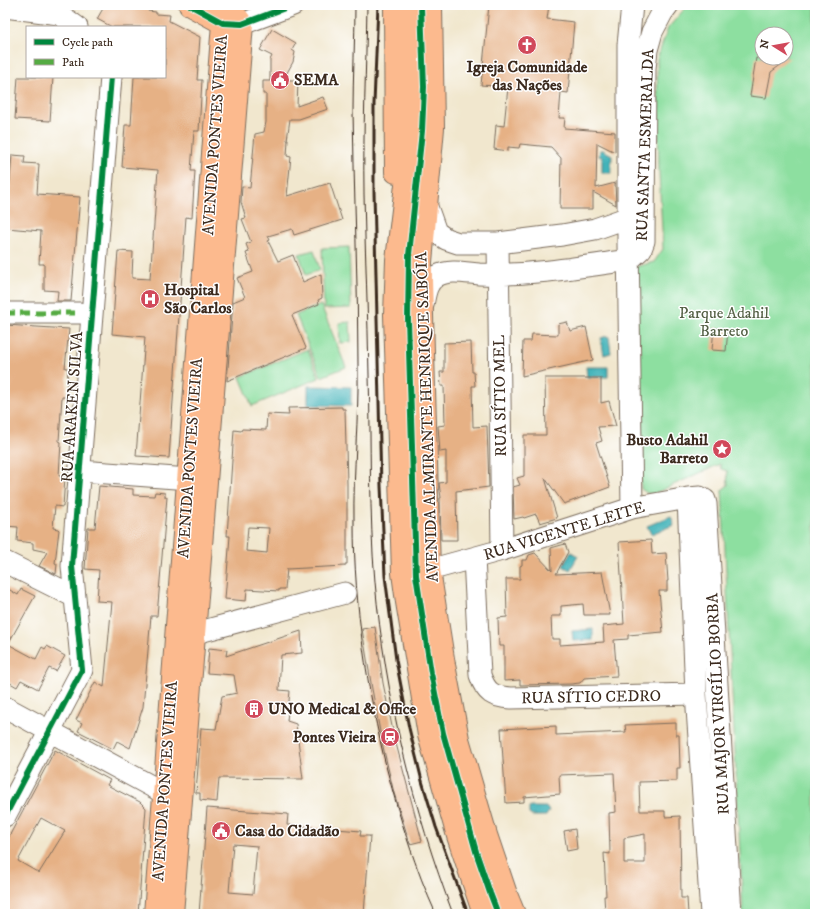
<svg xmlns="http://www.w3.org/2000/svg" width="820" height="919" viewBox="0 0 820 919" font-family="'IM FELL DW Pica',serif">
<rect width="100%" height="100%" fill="#fff"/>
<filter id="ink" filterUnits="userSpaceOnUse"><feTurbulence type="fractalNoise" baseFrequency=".025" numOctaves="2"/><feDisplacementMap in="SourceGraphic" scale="8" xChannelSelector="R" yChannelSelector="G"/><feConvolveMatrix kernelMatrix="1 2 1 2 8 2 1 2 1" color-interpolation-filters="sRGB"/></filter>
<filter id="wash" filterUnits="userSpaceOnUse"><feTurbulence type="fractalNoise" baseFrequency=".012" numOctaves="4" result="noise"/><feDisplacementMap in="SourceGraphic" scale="16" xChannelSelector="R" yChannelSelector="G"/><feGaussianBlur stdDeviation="0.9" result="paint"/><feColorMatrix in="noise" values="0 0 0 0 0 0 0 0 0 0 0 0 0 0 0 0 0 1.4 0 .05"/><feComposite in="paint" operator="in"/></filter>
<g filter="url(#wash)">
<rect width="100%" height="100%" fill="#f1e7ce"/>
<!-- green -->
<path fill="#8ddfa0" stroke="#64845f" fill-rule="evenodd" d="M690 5H815V914H743L722 490 728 485 727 471 721 469 720 464 653 494 647 493 641 489 635 267 654 262 663 249 659 173 657 59 668 28 687 6ZM762 34H786V58H762Z
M349 247 351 308 324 309 322 248Z
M314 250 320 270 306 275 299 254Z
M321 305 346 367 321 377 296 315Z
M350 322 351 342 340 343 339 323Z
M308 349 319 378 252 406 240 377Z"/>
<!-- water -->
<path fill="#43b3b9" stroke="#3f6e6c" d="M600 150H603L612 155 611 173H602V157L599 156Z
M607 336 609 337 611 353 604 355 601 340V338Z
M586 367H608V377H587Z
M308 386 351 387V406L308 405Z
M671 516 674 525 651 534 647 526Z
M571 552 578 556 570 570 563 566Z
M593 629V640L573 641 572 631Z
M531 807H546L549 811 546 816H532L529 814V808Z"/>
<g id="blocks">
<!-- building -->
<path fill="#e6b185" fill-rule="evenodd" d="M105 5H139V7L148 8V11L156 12V14L170 15 169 21 200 37 197 80H202L199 131H194L191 171H195L192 218 186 217 169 458 136 456 145 337 112 334 118 251 133 252 132 278 150 279 158 170 122 167 125 125H131L134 77H165V27H112L97 19Z
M489 5H549L547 19 574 22 568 93 561 92 559 118H565L564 128 615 132V152L597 143 596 188 615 183 616 205 593 192V209H560L561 158 551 147 520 144 519 148 508 147V151L494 149 496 125 504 126 508 87 481 85Z
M272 29 296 43 292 50 295 52 293 62 283 80H295V82H298L297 106 323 97 328 109 299 119H290L287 140H288L287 156 291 157 287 196 330 183 342 220 294 235 292 229 268 236 270 240 268 241 278 261 293 255 303 282 321 274 322 298 318 300 319 304 292 315 306 348 227 381 233 302 245 297 237 278 253 272 246 253 249 252 246 244 251 242 242 219 246 218 241 202 242 187 250 188 255 134 264 132 266 122V94H263V81H270V60L272 56 260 50Z
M756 58H790L771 72 766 98 750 96Z
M18 77H53L50 121 15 119Z
M12 155 25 156 24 163 39 164 37 194 80 197 71 301H57L58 291 44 290V264H39L41 231 6 228Z
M567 322 570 331 586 327 593 360 522 376 523 341H531L532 334 558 335V324Z
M5 325 69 329 65 368H68L66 397H62L59 441 61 442 59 476 65 477 63 507 55 506 53 528 58 529 59 530 55 563 57 564 56 574 39 566 47 552 33 549V543L17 541 18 527 5 526Z
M714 328 728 330 726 351 712 350Z
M471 342 472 372H474L475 386H472L473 427 487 426 489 487 456 491 457 540H441L440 498H441L439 483 446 482V451L440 452 438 426 445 425 444 386H441L440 372H444V343Z
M545 378H601V403L609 401 616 426 598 427 602 441 596 443 610 487 564 504 545 478 557 518 540 523 536 514 524 518 523 517 514 519 513 487 520 485 517 478 524 476V435H546Z
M342 407V409H345L347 484V564H345V566L287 569 285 589H279V591L247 589 246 601 225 599 230 536H227L234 430 241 431 242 429 266 430 267 414 289 415 288 408ZM248 527 269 528 267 553 246 551Z
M99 486 133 489V495L154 496 155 492 165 493V497H167L157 616H151L143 707 130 748 117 741 113 749 78 731 82 723 76 720 95 682 104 687 112 602 97 601 99 570 85 569 88 528H95Z
M651 540 652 554 666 553 668 581H667V591H659L663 632 628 635V639L614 640 617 676 584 678 580 683 571 684 520 685V680L504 681V646H499L498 618 507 617 506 579H520V566L522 565V560H527L529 555 535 553 552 571 551 548 565 544 568 552 556 574 602 572 610 615H584L583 604 561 606V616H551L552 639H560V645L604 642 603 626 624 624 619 542Z
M5 587 18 595 21 589 35 596 8 644 36 659 42 647 45 649 47 646 65 656 56 671 49 668 38 689 21 680 17 687 5 680Z
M375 627 383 683 394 736 422 841 410 844 394 793 382 742 372 689 362 629Z
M301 631 302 653 281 655 279 690 290 691 287 721 296 724 303 779 219 778 217 802 200 800V793H196L201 728 216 729 222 696 237 693 234 675 207 673 209 648 227 650 226 656Z
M676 723V735H679L680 768H677V781L639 782 640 811H665V817L680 816 681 898H687L688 914H605L604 896H606L604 853 610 854 609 813 616 812 614 773 559 775 560 794 524 797V802L506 803 501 729 556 726V735L626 732 625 725ZM645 834V863H624V838Z
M55 750 110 780 107 785 140 802 146 808 138 914H5V844ZM41 818 65 831 39 873 18 861Z
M207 808 288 814 287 825 361 831 360 836H370L364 914H199ZM233 844 257 846 253 894 229 892Z
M575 829 577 849 567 851 564 831Z"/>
</g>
</g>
<g filter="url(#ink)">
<use href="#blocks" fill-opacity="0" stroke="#7b6c5c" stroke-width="1"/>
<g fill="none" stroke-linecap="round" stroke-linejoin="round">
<!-- minor casing -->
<g stroke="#7b6c5c" stroke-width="23">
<path id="minor" d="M632 5 628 45V244L632 508
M5 7 59 14 77 27
M225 23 242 24 293 5
M426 204 436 232 446 239 458 243H498L562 235 595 229 629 217
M498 243 502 550
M629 260 641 249 644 241 645 68 647 50 652 32 662 13 668 5
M423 305C425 295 426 282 437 276 449 269 466 273 479 274 529 276 579 267 629 260
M5 313H80
M80 471 189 479
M688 498 696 694 711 914
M474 558 480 675C486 693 493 697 511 698L696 694
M5 562 75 597
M429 570 502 550 632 508 688 498 700 497 705 500 706 504 731 914
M177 638 345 593
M5 707 164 793
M5 816 82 670 72 566 111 77"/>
</g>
<!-- major casing -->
<g stroke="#7b6c5c" stroke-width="24">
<path id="major" d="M190 5 223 23
M155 914 223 23 230 6
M172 914 242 24 228 5"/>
</g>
<!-- highway casing -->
<g stroke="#7b6c5c" stroke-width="24">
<path id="highway" d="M395 5 396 172
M411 5 414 83 412 135 397 260 395 315 403 573 407 602 429 735 458 836 484 914
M431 5 433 128 421 262V279L429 570 444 665 458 739 486 835 507 897 514 914"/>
</g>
<!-- minor -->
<use href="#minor" stroke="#fff" stroke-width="21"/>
<!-- major -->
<use href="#major" stroke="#fcba8e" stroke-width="22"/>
<!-- highway -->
<use href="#highway" stroke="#fcba8e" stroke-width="22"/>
<!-- tram -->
<path stroke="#3b2a1e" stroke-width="1" d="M355 5C355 40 353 76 353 111 354 196 358 281 358 366 359 418 353 470 354 523 354 606 367 689 387 770 400 819 415 868 436 914
M367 5C366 68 363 131 364 194 365 254 368 314 369 375 371 444 369 513 375 582 385 696 413 808 453 914"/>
<!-- rail -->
<path stroke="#3b2a1e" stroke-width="3" d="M378 5 374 104V192L381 486 385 576 396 660 409 728 422 781 436 827 468 914"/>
<!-- quiet -->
<path stroke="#55ab43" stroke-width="5" stroke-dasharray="10 5" stroke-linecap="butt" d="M5 313H80"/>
<!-- cycleway casing -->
<g stroke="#fff" stroke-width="8">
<path id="cycleway" d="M190 5 223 23 242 24 293 5
M421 5 424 87 422 131 409 255 408 319 416 575 431 673 443 733 477 855 490 893 498 914
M5 816 82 670 72 566 111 77"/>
</g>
<!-- cycleway -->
<use href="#cycleway" stroke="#00873e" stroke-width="6"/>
</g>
</g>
<!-- icons -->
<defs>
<g id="church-disc" transform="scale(1)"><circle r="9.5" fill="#d1495b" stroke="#fff"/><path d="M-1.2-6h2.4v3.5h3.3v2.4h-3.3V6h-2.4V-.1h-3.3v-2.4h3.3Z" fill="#fff"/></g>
<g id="civic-disc" transform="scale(1)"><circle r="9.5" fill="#d1495b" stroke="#fff"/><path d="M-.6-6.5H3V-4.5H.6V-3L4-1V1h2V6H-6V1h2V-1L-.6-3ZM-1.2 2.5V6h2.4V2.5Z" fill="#fff"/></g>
<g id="hospital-disc" transform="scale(1)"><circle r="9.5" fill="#d1495b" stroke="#fff"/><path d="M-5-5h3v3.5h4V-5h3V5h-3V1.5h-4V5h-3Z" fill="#fff"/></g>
<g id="sight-disc" transform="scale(1)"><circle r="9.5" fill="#d1495b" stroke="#fff"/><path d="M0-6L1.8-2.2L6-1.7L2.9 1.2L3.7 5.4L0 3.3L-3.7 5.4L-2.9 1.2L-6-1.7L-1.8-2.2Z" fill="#fff"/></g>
<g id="building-disc" transform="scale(1)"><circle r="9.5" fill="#d1495b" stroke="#fff"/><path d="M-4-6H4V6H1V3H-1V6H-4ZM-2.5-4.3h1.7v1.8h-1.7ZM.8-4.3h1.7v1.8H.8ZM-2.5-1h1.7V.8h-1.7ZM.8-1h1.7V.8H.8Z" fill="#fff"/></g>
<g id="station-disc" transform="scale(1)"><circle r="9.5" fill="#d1495b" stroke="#fff"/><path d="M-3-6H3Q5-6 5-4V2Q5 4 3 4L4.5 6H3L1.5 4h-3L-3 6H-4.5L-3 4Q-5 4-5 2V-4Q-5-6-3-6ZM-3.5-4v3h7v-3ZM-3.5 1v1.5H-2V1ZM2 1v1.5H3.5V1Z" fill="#fff"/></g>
</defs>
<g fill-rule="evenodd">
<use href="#church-disc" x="527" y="45"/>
<use href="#civic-disc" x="280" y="80"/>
<use href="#hospital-disc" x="150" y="299"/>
<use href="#sight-disc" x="722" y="449"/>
<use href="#building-disc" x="254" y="709"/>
<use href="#station-disc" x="390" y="737"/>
<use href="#civic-disc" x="221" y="831"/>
</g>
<g text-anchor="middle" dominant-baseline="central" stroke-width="3" stroke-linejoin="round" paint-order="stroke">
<!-- poi labels -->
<g font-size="16" font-weight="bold" fill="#3b2a1e" stroke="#fff" text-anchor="start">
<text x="527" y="67" text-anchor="middle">Igreja Comunidade<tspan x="527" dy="18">das Nações</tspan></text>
<text x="294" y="80">SEMA</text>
<text x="164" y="290">Hospital<tspan x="164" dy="18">São Carlos</tspan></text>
<text x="708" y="440" text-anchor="end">Busto Adahil<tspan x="708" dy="18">Barreto</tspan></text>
<text x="268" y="709">UNO Medical &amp; Office</text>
<text x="376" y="737" text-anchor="end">Pontes Vieira</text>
<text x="235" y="831">Casa do Cidadão</text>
</g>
<!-- street labels -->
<g font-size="16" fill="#3b2a1e" stroke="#fff">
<text transform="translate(215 135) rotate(-86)">AVENIDA PONTES VIEIRA</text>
<text transform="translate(645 145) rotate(-88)">RUA SANTA ESMERALDA</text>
<text transform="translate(500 396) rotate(-91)">RUA SÍTIO MEL</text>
<text transform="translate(72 407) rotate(-86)">RUA ARAKEN SILVA</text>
<text transform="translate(427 417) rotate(-92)">AVENIDA ALMIRANTE HENRIQUE SABÓIA</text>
<text transform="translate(190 458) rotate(-86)">AVENIDA PONTES VIEIRA</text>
<text transform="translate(564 531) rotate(-17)">RUA VICENTE LEITE</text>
<text transform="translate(591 697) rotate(-1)">RUA SÍTIO CEDRO</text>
<text transform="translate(718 704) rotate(-93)">RUA MAJOR VIRGÍLIO BORBA</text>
<text transform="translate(165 781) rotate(-86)">AVENIDA PONTES VIEIRA</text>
</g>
<!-- park labels -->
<g font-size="16" fill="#546045" stroke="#fff">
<text x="724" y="313">Parque Adahil<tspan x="724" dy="18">Barreto</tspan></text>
</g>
</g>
<!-- margin -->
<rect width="820" height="919" fill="none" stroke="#fff" stroke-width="20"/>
<!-- legend -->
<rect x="26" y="26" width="140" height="52" fill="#ffffff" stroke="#b1aaa5"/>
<rect x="34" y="39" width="20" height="6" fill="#00873e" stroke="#b1aaa5"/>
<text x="62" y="46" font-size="12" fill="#3b2a1e">Cycle path</text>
<rect x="34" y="59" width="20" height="6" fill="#55ab43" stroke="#b1aaa5"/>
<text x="62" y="66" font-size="12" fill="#3b2a1e">Path</text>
<!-- north arrow -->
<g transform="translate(774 46) rotate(281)"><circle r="19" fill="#ffffff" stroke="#b1aaa5"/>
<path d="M0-3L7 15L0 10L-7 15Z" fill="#d1495b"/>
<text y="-6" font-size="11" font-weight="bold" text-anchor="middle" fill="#3b2a1e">N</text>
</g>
</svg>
